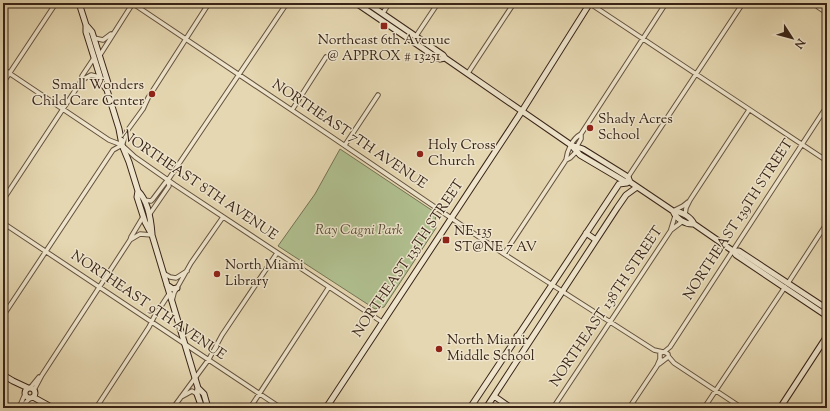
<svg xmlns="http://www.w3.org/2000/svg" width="830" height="411" viewBox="0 0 830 411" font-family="'Sorts Mill Goudy',serif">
<rect width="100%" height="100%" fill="#e5d7b1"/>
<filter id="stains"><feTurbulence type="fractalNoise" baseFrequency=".005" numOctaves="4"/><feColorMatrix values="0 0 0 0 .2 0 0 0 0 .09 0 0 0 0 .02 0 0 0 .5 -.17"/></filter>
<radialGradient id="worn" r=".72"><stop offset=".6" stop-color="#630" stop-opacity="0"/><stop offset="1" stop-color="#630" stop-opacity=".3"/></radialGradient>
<!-- green -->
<path fill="#b0bf8f" stroke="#747254" d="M340 149 436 213 435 222 436 228 384 307 375 309 278 246 315 194Z"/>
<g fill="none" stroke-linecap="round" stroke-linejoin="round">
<!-- street casing -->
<g stroke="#64513e" stroke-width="5.5">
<path id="street" d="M132 3 329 135 504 254 654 350 663 352
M589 3 827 161
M818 7 827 13
M383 13 389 3
M416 36 438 3
M94 38 103 40 111 34
M100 55 133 3
M3 69 109 140 122 145 135 157 175 185 382 322
M468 73 514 3
M82 80 91 75 100 77
M3 83 56 3
M292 110 326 57
M123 143 127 131 143 109 148 98 209 3
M345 145 378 95
M577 146 581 139V134
M566 160C567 151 572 139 581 134L666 3
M628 177 743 3
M3 200 82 80V76L94 58
M144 200 151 201 153 199 165 183 168 180 287 3
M675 210 683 206 688 202
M149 215 169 186 168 180
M685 215 686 208 690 200 749 110
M3 223 281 408
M671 229 675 216
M130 240 140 234 152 235
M504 254 566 160 570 158 576 152
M163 273 170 277 176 278 187 271
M788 283 827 223
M172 301 174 293 191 263 223 217
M3 316 113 150 122 145
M664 352 670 347 827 106
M668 356 674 363 742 408
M659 364 668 357V354L664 352 660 353V359L663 361
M30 388 39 377
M34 390 42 375 130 240 131 237 143 217
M181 397 192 391 197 394
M19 408 25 394
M21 408 30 398
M96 408 149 327 154 317 169 294
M173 408 209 359 222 335 277 253
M250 408 329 287
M553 408 671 230 683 221
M629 408 657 366 660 359
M704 408 785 287"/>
</g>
<!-- secondary casing -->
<g stroke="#392418" stroke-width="7">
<path id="secondary" d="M79 3 86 25V32L102 83 107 90
M356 3 437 58 440 59 445 58
M367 3 443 55 445 58 571 145 580 155 624 181 630 182 673 211C681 211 691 217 694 224L733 251 736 255 827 316
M86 25 92 32 108 83 107 90 119 129 122 145 129 162 138 191 137 197 145 222 152 235 198 388 197 394 202 408
M571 145 583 149 620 172 628 177 630 182
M138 191C148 201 151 220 152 234
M673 211C676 219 686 225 694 224
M586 233 596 240
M733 251H739L827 309
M167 285 173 289 177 288
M517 336 528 343
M3 375 13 381 28 388
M198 388 204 394 208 408
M25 393a5 5 0 1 1 10 0a5 5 0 1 1-10 0Z
M494 396 511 408
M33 397 53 408
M326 408 522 111 590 3
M470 408 619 184 627 183
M486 408 617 208 626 195 637 187
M780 408 827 336"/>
</g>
<!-- street -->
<use href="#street" stroke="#eee5cc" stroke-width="3.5"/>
<!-- secondary -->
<use href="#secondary" stroke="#eee5cc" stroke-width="5"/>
</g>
<!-- markers -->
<g fill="#8f2418" stroke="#eee5cc" stroke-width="1.5">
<rect x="380" y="22" width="8" height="8" rx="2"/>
<circle cx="152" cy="94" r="4"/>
<circle cx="590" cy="128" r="4"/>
<circle cx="420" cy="154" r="4"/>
<rect x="442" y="236" width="8" height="8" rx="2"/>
<circle cx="217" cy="274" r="4"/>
<circle cx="439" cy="349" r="4"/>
</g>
<g text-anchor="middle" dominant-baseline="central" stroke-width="3" stroke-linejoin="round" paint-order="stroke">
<!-- poi labels -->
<g font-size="14" fill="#392418" stroke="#eee5cc" text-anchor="start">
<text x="384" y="41" text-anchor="middle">Northeast 6th Avenue<tspan x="384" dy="16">@ APPROX # 13251</tspan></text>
<text x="144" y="86" text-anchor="end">Small Wonders<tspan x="144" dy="16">Child Care Center</tspan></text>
<text x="598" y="120">Shady Acres<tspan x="598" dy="16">School</tspan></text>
<text x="428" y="146">Holy Cross<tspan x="428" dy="16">Church</tspan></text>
<text x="454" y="232">NE 135<tspan x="454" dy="16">ST@NE 7 AV</tspan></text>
<text x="225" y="266">North Miami<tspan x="225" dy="16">Library</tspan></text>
<text x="447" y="341">North Miami<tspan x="447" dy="16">Middle School</tspan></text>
</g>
<!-- street labels -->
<g font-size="14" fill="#392418" stroke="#eee5cc">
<text transform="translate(349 135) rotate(34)">NORTHEAST 7TH AVENUE</text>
<text transform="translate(199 186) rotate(34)">NORTHEAST 8TH AVENUE</text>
<text transform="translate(739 220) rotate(-57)">NORTHEAST 139TH STREET</text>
<text transform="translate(409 259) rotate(-56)">NORTHEAST 135TH STREET</text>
<text transform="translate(148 306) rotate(34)">NORTHEAST 9TH AVENUE</text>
<text transform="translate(607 307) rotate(-56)">NORTHEAST 138TH STREET</text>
</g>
<!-- park labels -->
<g font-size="14" font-style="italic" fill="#574b36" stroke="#eee5cc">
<text x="359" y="231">Ray Cagni Park</text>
</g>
</g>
<!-- margin -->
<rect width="830" height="411" fill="none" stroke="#e5d7b1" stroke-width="16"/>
<rect x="4" y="4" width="822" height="403" fill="none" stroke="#392418" stroke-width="2"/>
<rect x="8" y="8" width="814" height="395" fill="none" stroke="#392418"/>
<!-- north arrow -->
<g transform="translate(792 38) rotate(126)" stroke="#eee5cc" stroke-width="3" paint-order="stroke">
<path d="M0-3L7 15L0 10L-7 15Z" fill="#392418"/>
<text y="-6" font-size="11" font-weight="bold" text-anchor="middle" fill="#392418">N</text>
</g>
<rect width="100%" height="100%" filter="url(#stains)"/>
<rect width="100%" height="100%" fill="url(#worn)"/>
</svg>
